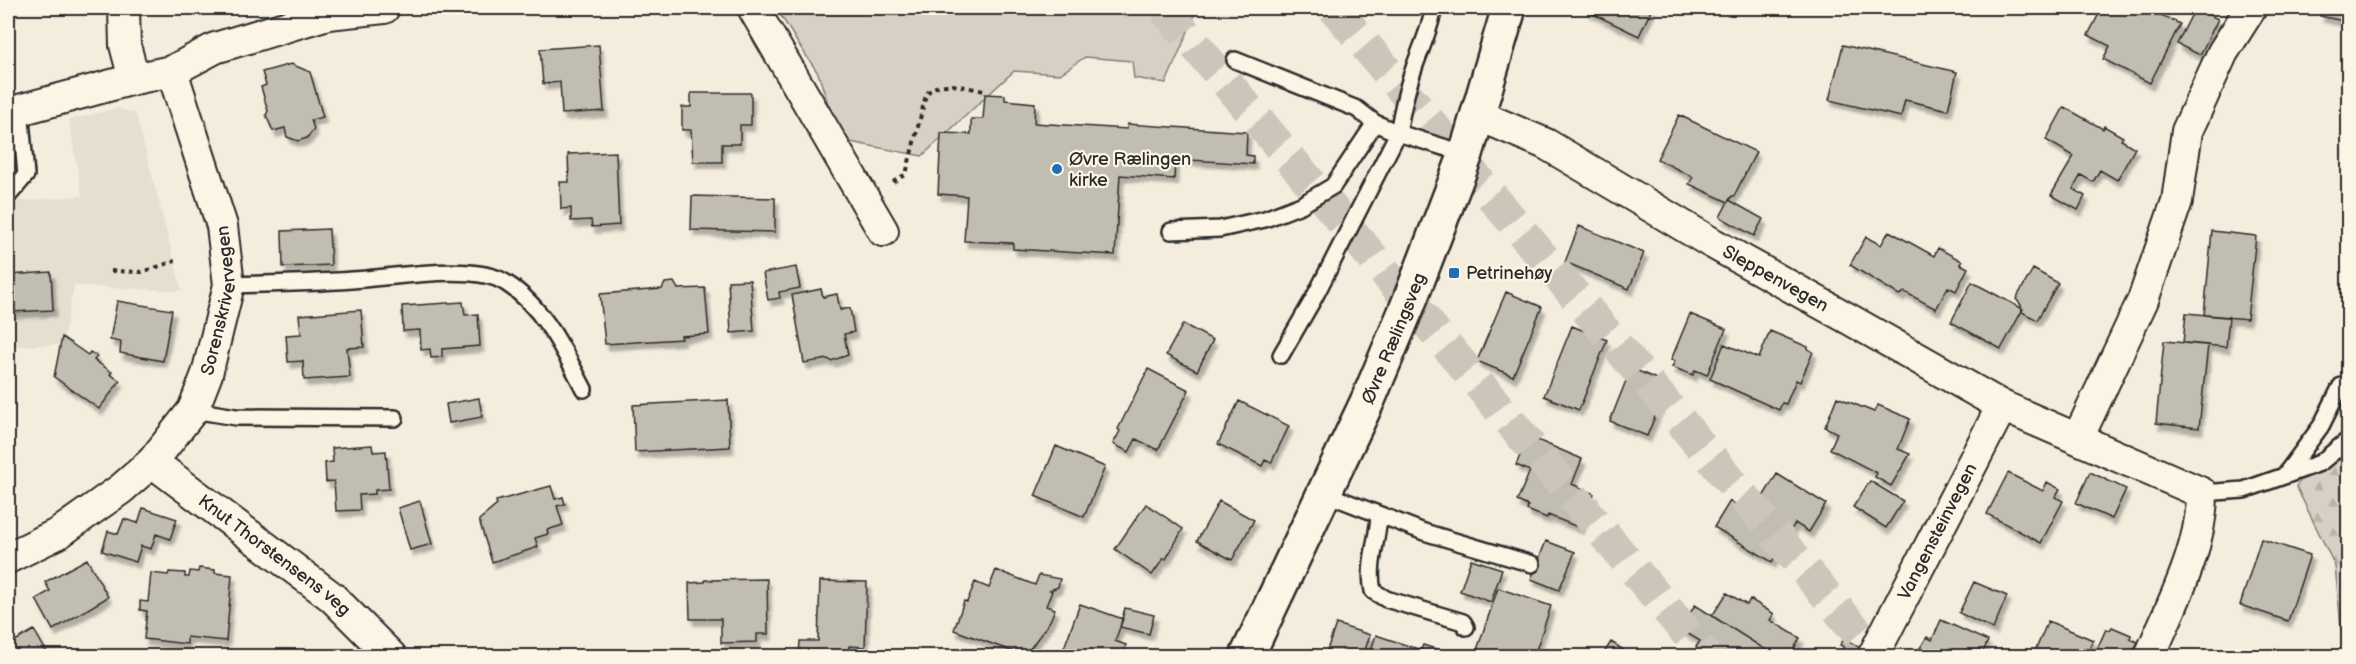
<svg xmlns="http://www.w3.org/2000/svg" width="2356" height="664" viewBox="0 0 2356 664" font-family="'Balsamiq Sans',sans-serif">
<defs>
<pattern id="forest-firs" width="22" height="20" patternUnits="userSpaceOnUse" patternTransform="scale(1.5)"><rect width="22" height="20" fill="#d6d1c4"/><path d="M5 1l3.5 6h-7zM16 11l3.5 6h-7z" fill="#b8b4a9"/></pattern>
<filter id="shadow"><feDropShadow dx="3.5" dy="6" stdDeviation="1.5" flood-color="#0004"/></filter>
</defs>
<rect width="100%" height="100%" fill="#f4edde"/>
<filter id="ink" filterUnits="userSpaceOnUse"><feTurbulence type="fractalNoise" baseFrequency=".0167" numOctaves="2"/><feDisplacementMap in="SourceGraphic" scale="12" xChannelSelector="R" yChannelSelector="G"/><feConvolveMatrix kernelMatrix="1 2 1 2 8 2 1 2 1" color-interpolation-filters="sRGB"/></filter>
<g filter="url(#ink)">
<!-- built -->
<path fill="#e5dfd0" d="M118 108 136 114 182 291 74 286 62 345 8 346V202L82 196 69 120Z"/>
<!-- green -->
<path fill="#d6d1c4" stroke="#807e78" stroke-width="1.5" d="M779 8H1198L1166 83 1134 78 1132 61 1085 57 1060 74 1014 71 922 156 840 140 818 73 799 45 777 9Z"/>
<!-- forest -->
<path fill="url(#forest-firs)" stroke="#807e78" stroke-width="1.5" d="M2348 426V656H2344L2335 566 2296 486Z"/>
<!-- building -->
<path fill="#c2bdb1" stroke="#2b2b2b" stroke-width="1.5" filter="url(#shadow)" d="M1589 8H1652L1639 36 1587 11Z
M2102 8H2147L2180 24 2150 83 2103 59 2110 46 2088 35Z
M2195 8 2218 19 2200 55 2177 44Z
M2322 8H2348V22L2320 16Z
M599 45 604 111 562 114 560 82 543 84 540 49Z
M1843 45 1957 72 1948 110 1905 100 1901 117 1829 100Z
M291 64 310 72 323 117 311 120 314 129 307 138 298 141 287 137 285 128 273 131 266 115 268 111 261 87 266 85 262 72Z
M691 93H751V125H740V144H722V162H693L691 130H682V107H691Z
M985 94 1005 95V100L1035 103 1034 123 1127 129V124L1247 132 1246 155 1253 156V164L1175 159 1174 179 1120 175 1115 255 1013 249V243L964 241 967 196 938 194 941 133 971 134V119H983Z
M2064 107 2103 129 2104 126 2123 137 2121 140 2135 148 2117 180 2100 170 2093 182 2081 175 2073 189 2085 196 2078 210 2051 195 2074 156 2046 140Z
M1679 115 1756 152 1734 196H1732L1728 202 1689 184 1693 177 1657 159Z
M616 152 619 225 592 227 591 220 571 221V208L561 209 560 182H569L568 154Z
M692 196 775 198V232L691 230Z
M1729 200 1763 219 1754 236 1720 217Z
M1579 226 1644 253 1629 289 1565 262Z
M329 229 331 265 283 267 282 231Z
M1889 231 1934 256 1938 248 1962 261 1960 264 1968 268 1956 291 1948 287 1936 309 1905 292 1899 295 1850 265 1866 237 1881 245Z
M2212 231 2256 236 2247 319 2204 315Z
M796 267 800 288 779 292 780 298 768 300 763 273Z
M2033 269 2058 283 2037 320 2022 312 2021 305 2016 299Z
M51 272 53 310 11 312 9 275Z
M750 280 754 331 731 333 728 281Z
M674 282 678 289 705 288 709 334 681 336 682 339 605 344 600 294 662 289 665 283Z
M1972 282 2023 309 2001 349 1951 322Z
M821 289 823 297 837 294 840 310 850 308 854 332 844 334 848 355 831 361 828 359 804 363 792 295Z
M1506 292 1542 307 1513 376 1477 361Z
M117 301 172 310 163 361 120 353 121 342 110 340Z
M463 302 465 315 478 314 480 346 442 349V357L431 358 430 349 421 350 420 330 403 331 402 306Z
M361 310 364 347 347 348 350 377 304 380 303 361 288 362 286 335 301 334 299 315Z
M2186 313 2229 317 2226 347 2183 343Z
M1690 314 1726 329 1707 375 1695 370 1693 375 1672 367 1675 361 1671 360Z
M1183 324 1213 340 1197 371 1166 355Z
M1572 326 1607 340 1579 410 1544 396Z
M1770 331 1808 347V349L1813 352 1800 382 1796 380 1786 404 1782 403 1779 410 1710 379 1724 344 1759 358Z
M62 337 88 355 90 352 97 356 94 360 112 372 110 374 120 381 99 409 54 377Z
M2164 341 2208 345 2199 428 2156 423Z
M1631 368 1668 384 1647 436 1610 421Z
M1148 369 1189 390 1158 450 1136 439 1129 452 1113 444 1120 431 1118 429Z
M1837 397 1874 412 1878 405 1910 419 1898 449 1910 454 1891 486 1875 477 1877 473 1830 449 1837 433 1825 427Z
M479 398 482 417 449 423 446 404Z
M728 400 730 447 635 452 633 405Z
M1239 401 1289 426 1271 463 1265 460 1262 466 1218 444Z
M1528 436 1582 459 1572 484 1594 494 1580 528 1548 515 1547 518 1527 510 1528 506 1517 501 1530 471 1516 465Z
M372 445 373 452 386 451 389 489 375 490V494L359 495 360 510 336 511 334 481 326 482 325 463 333 462 332 448Z
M1056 446 1105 467 1084 517 1035 496Z
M2090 472 2126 489 2112 519 2076 503Z
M2008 473 2043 491 2047 482 2060 489 2055 497 2063 501 2041 543 1987 514Z
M1777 474 1826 504 1809 532 1795 523 1772 562 1714 527 1730 501 1745 510 1754 496 1761 500Z
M1870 481 1903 501 1886 528 1853 507Z
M551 486 555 499 563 497 565 504 557 506 563 525 547 530 548 534 535 538 538 547 492 562 479 520 497 505 496 501Z
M420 501 432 544 410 550 398 508Z
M1219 501 1254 520 1232 560 1197 541Z
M1146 504 1183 529 1166 559 1164 558 1152 575 1115 549Z
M143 508 177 519 170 539 156 534 151 549 141 546 136 562 102 551 108 531 118 534 124 519 138 523Z
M2261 539 2310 555 2288 621 2240 605Z
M1546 541 1575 552 1559 590 1531 579Z
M87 559 108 597 53 630 36 599 50 591 45 582Z
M1471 559 1502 569 1491 602 1460 591Z
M199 568 215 570V573L232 575 226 641 187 637V644L144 639 147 611 140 610V601L148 602 151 573 168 575 169 572 185 573V577H189L190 571 198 572Z
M996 570 1035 585 1039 575 1060 579 1058 587 1050 590 1052 591 1046 606 1055 609 1050 621 1025 656 954 630 964 601 967 602 975 582 989 588Z
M767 579 768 634H757V642L721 643V619H690L689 583 705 582V580Z
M820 581 867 582 865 647 849 646V656H799L800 641H818Z
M1974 582 2007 596 1993 629 1959 613Z
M1498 588 1551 606 1534 656H1497L1477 650Z
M1727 593 1747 605 1750 599 1774 614 1770 620 1800 638 1790 656H1773L1765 652 1766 650 1712 616Z
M1080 604 1123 619 1115 641 1126 645 1122 656H1061Z
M1695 605 1766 650 1765 652 1769 654 1767 656H1712L1696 647 1700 641 1680 629Z
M1125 608 1154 615 1149 634 1120 627Z
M1941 620 1988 641 1981 656H1925V655L1920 652V648L1927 637 1932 640Z
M2048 621 2093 640 2086 656H2033Z
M1336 624 1370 635 1363 656H1325Z
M2112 627 2131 635 2130 639 2138 642 2131 656H2094L2106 629 2110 630Z
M34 630 49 656H9L8 645Z
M1376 635 1421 650 1423 645 1445 652 1444 656H1369Z
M1845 638 1864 651 1860 656H1837L1844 647 1840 645Z
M1611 642 1633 656H1602Z"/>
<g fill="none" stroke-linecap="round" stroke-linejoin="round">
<!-- highway-tunnel -->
<path stroke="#ccc6ba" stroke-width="33" stroke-dasharray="33 16" stroke-linecap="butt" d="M1164 8 1706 656
M1334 8 1877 656"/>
<!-- lane casing -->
<g stroke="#2b2b2b" stroke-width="20">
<path id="lane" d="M1235 60 1357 109 1375 123 1398 133 1466 154
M8 196 26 175 20 109
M1171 231 1220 229 1265 219 1301 205 1333 186 1375 123
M229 285C270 284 311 283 352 280 390 278 475 262 506 283 544 307 564 351 584 389
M1281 355 1314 298 1398 133C1402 110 1407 87 1415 65 1422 46 1430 28 1434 8
M193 410 236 417 395 418
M2284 476 2320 463 2348 440
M1324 493 1424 532 1532 564
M2202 493 2244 490 2284 476 2321 426 2341 386
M1379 515C1378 540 1367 565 1373 591L1386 599 1463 622 1466 627"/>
</g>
<!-- street casing -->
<g stroke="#2b2b2b" stroke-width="34">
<g id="street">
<path d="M124 8 125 45 134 79"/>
<path d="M753 8 883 231"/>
<path d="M8 113 134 79 172 71"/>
<path id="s1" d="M1478 115 1546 144 1712 243 1849 319 2002 406 2202 493C2202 550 2171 605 2150 656"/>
<path d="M2078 438 2143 300 2177 201 2187 131 2223 52 2251 8"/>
<path id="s2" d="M152 462 332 597 391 656"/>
<path id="s3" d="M8 558 59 533 121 489 152 462 193 410 207 374 229 285 222 226 172 71 215 48 328 14 384 8"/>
<path id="s4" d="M1873 656 2002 406"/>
</g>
</g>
<!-- secondary casing -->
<g stroke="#2b2b2b" stroke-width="38">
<g id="secondary">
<path id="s5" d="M1247 656 1368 400 1408 305 1466 154 1509 8"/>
</g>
</g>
<!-- path -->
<path stroke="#2b2b2b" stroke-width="4" stroke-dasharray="4.5 4.5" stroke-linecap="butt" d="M893 182 906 174 926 95C938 77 966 88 985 91
M111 271 142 272 175 261"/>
<!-- lane -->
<use href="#lane" stroke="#fcf5e5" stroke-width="15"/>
<!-- street -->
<use href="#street" stroke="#fcf5e5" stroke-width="30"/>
<!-- secondary -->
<use href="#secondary" stroke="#fcf5e5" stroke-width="33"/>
</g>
</g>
<!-- markers -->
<g fill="#1f6fb2" stroke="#fcf5e5" stroke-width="2">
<circle cx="1057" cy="169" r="6"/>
<rect x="1448" y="267" width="12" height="12" rx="3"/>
</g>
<g text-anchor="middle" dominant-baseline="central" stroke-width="4.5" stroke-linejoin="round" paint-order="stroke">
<!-- poi labels -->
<g font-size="18" fill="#2b2b2b" stroke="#fcf5e5" text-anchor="start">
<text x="1069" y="159">Øvre Rælingen<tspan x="1069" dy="21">kirke</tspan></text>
<text x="1466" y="273">Petrinehøy</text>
</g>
<!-- street labels -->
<g font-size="18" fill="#2b2b2b" stroke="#fcf5e5">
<text stroke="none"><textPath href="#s1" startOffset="340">Sleppenvegen</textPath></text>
<text stroke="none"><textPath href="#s3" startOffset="354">Sorenskrivervegen</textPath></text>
<text stroke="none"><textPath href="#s5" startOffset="350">Øvre Rælingsveg</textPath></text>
<text stroke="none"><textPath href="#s4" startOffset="140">Vangensteinvegen</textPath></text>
<text stroke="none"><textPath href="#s2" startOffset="154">Knut Thorstensens veg</textPath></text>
</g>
</g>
<!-- margin -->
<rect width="2356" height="664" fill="none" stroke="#fcf5e5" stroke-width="30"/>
<rect x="15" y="15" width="2326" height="634" fill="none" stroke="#2b2b2b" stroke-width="2" filter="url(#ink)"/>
</svg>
